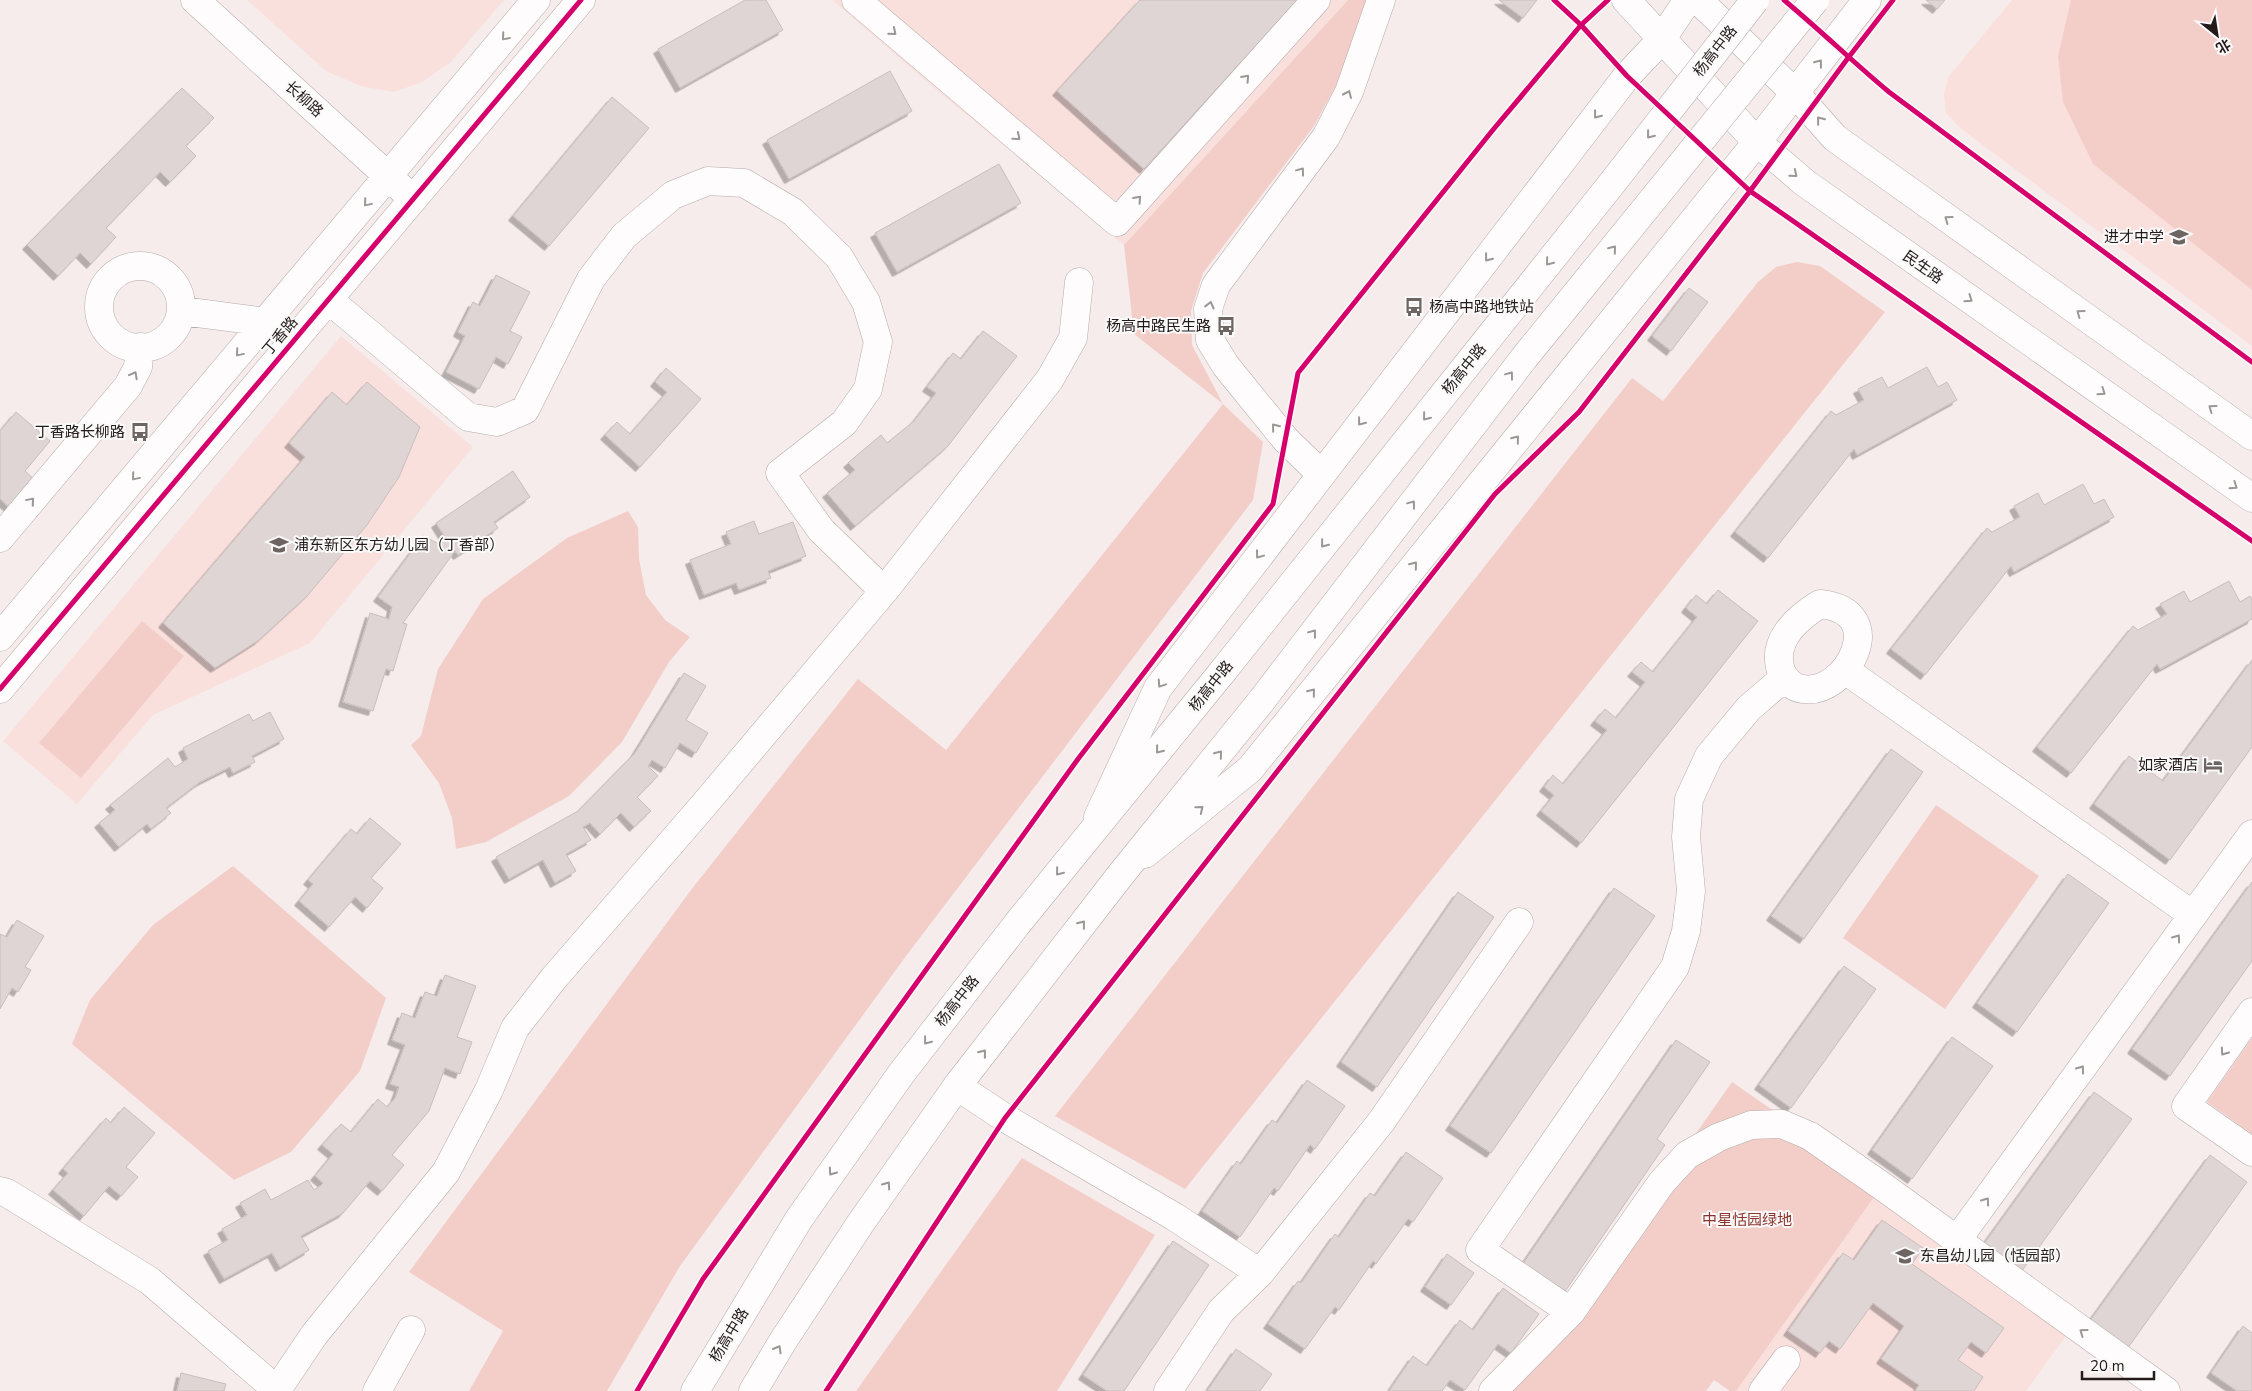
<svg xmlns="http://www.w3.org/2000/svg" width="2252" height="1391" viewBox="0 0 2252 1391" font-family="'Nunito Sans','Noto Sans SC',sans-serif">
<defs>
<filter id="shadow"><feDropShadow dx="-4.5" dy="4.5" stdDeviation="0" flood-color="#0004"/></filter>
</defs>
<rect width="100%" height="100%" fill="#f6eceb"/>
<!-- built -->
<path fill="#fae0dd" d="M247 0H504L450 63 422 82 394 92 360 86 326 71Z
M832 0H1348L1124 245 933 87Z
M2012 0H2252V346L1960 128 1946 113 1944 93 1949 76Z
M341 336 473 447 310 643 153 715 77 804 3 741Z
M1882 1186 2074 1325 2026 1391H1736Z"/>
<!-- green -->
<path fill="#f3cec9" d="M1348 0H1368L1340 78 1314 126 1203 273 1191 311 1192 345 1223 404 1263 442 1253 500 906 956 680 1266 607 1391H469L503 1331 409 1272 691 890 858 679 946 750 1223 404 1134 334 1124 245Z
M2071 0H2252V290L2093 164 2063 102 2058 56Z
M1797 262 1820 266 1885 312 1185 1189 1055 1116 1632 378 1663 401 1758 282 1776 267Z
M628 511 638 527 639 559 646 595 665 620 690 637 669 662 622 742 569 796 486 842 456 849 452 818 439 783 411 745 421 736 438 669 483 599 567 538Z
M142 621 184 656 81 778 39 743Z
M1936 805 2039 876 1945 1009 1843 938Z
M233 866 386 998 360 1071 291 1152 234 1180 72 1044 90 1000 153 925Z
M2252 1038V1134L2207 1102Z
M1732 1082 1882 1186 1736 1391H1730L1714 1380 1706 1391H1493L1571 1312Z
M1022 1158 1155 1235 1057 1391H856Z"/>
<!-- building -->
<path fill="#dfd5d4" stroke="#c8bebd" filter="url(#shadow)" d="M745 0H766L783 30 680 88 658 49Z
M1140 0H1297L1144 169 1057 91Z
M1499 0H1537L1523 18Z
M1926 0H1945L1937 9Z
M890 71 912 111 789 179 767 140Z
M182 88 214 118 186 146 196 156 170 182 160 172 134 199 106 228 116 237 91 264 80 253 58 276 27 245Z
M612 97 649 128 549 246 513 216Z
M999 164 1021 203 897 272 875 233Z
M496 275 530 292 510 331 522 337 508 364 496 357 479 389 446 372 465 336 458 332 473 302 480 306Z
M1689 288 1708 302 1671 351 1652 336Z
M983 331 1017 356 948 446 855 526 827 493 855 470 848 463 881 435 887 443 914 421 936 393 927 387 953 353 961 359Z
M1927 367 1938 387 1947 382 1957 400 1857 455 1854 449 1768 558 1735 532 1831 411 1836 415 1864 400 1858 389 1882 377 1888 388Z
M666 368 701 399 640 467 605 435 617 422 630 434 667 392 655 382Z
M367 382 420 427 399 477 367 525 307 596 259 640 215 668 163 623 305 457 289 443 332 392 347 405Z
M16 412 50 441 25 471 35 480 10 508 0 499V431Z
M513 471 530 497 494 522 498 528 458 555 455 551 403 623 407 624 393 671 386 669 373 711 343 702 370 613 389 619 392 607 378 597 423 536 439 544 446 539 436 523Z
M2083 484 2094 504 2104 499 2114 517 2014 572 2011 566 1925 675 1891 649 1987 528 1992 532 2020 517 2014 506 2038 493 2044 505Z
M754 521 759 534 793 522 806 556 768 571 771 578 739 590 736 583 704 595 690 560 731 544 726 532Z
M2229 581 2240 602 2250 596 2252 600V619L2160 669 2157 664 2071 773 2037 747 2133 626 2138 630 2167 614 2160 604 2184 591 2190 602Z
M1718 590 1758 621 1581 843 1541 811 1554 795 1544 787 1553 775 1563 784 1607 730 1595 721 1605 709 1616 718 1645 682 1632 672 1641 662 1653 672 1697 617 1686 608 1696 595 1707 604Z
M2252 660V747L2170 860 2094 804 2129 756 2163 781Z
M684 673 706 686 686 720 708 733 696 753 680 743 665 768 652 760 648 766 658 776 637 797 651 811 634 827 621 813 600 834 590 823 583 827 591 840 566 854 576 871 555 883 543 860 509 879 496 857 578 811 635 753Z
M270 712 284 739 252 756 255 762 233 773 230 767 200 782 166 808 171 813 151 829 147 824 119 847 99 823 115 810 110 805 168 758 175 767 188 759 183 748 249 714 253 721Z
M1891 749 1923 772 1804 939 1771 916Z
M370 818 401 844 371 878 383 888 367 908 355 897 329 927 299 901 313 884 308 880 351 829 357 834Z
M2068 874 2109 903 2017 1032 1977 1003Z
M2252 882V961L2170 1076 2132 1049Z
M1614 888 1655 916 1491 1153 1450 1126Z
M1458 892 1494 917 1377 1087 1341 1062Z
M17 920 44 936 25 967 31 970 18 992 12 988 0 1009V934L7 937Z
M1844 966 1876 989 1791 1108 1759 1085Z
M445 975 476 986 457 1037 472 1042 460 1074 445 1068 429 1111 392 1155 404 1165 382 1191 370 1181 343 1213 301 1236 309 1250 280 1267 272 1253 224 1279 208 1251 228 1240 222 1229 247 1215 240 1203 265 1189 271 1200 308 1180 314 1190 320 1186 323 1183 315 1176 333 1154 322 1145 341 1124 351 1132 378 1099 387 1107 395 1098 399 1087 390 1084 405 1045 392 1040 402 1013 415 1018 425 992 437 996Z
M1952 1037 1993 1066 1912 1179 1872 1150Z
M1676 1040 1710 1062 1657 1139 1665 1145 1564 1293 1522 1265Z
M1307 1080 1345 1106 1315 1149 1310 1145 1278 1191 1274 1188 1240 1237 1202 1211 1237 1161 1241 1164 1272 1120 1277 1123Z
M2094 1092 2132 1119 2021 1272 1983 1245Z
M124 1107 155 1133 126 1167 138 1177 121 1196 109 1186 84 1216 53 1190 68 1173 63 1169 106 1118 111 1123Z
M1406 1152 1443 1178 1413 1222 1408 1219 1376 1264 1373 1261 1339 1310 1335 1307 1305 1349 1268 1324 1298 1281 1301 1283 1335 1234 1339 1237 1370 1193 1375 1196Z
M2210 1155 2247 1182 2127 1349 2089 1322Z
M1882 1220 1923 1248 1912 1264 2004 1328 1986 1353 1971 1342 1958 1360 1983 1377 1974 1391H1915L1919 1385 1881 1359 1904 1326 1873 1303 1840 1349 1829 1341 1820 1353 1788 1331 1843 1253 1854 1260Z
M1173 1241 1209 1265 1124 1391H1107L1083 1375Z
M1447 1254 1474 1273 1451 1305 1425 1287Z
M1503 1288 1539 1314 1511 1353 1498 1344 1465 1390 1450 1380 1442 1391H1389L1413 1356 1427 1366 1460 1320 1473 1330Z
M2243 1326 2252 1333V1391H2237L2211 1373Z
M1236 1349 1272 1374 1260 1391H1207Z
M181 1373 226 1384 224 1391H177Z"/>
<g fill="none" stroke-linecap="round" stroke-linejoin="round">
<!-- minor casing -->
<g stroke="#b5abaa" stroke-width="29">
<path id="minor" d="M195 0 402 189
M856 0 1117 222 1316 0
M99 307a41 41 0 1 1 82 0a41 41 0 1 1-82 0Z
M328 299 468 417 497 422 525 410 591 279 624 236 673 195 708 181 744 183 793 212 839 257 866 302 878 342 868 389 844 423 780 473 821 530 884 591
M182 311 266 322
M1321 474 1286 440 1226 366 1210 340 1208 309 1216 285 1326 137 1349 92 1381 0
M0 538 128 386 138 367 140 347
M1820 604C1892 611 1847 696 1803 689 1793 688 1785 680 1781 671 1771 641 1797 618 1820 604Z
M0 637 536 0
M1845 670 2193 915
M0 689 581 0
M2252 1012 2186 1106 2252 1152
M957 1086 1005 1118 1175 1217 1260 1273 1381 1122 1519 922
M0 1191 7 1193 150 1281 277 1390 314 1335 446 1172 489 1090 515 1028 554 978 703 806 884 591 1050 379 1073 338 1079 282
M1957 1240 2252 834
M1571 1312 1480 1250 1675 967 1686 931 1691 891 1686 837 1689 799 1709 756 1749 708 1784 678
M377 1391 411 1330
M1168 1391 1221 1311 1260 1273
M1493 1391 1571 1312 1662 1182 1687 1155 1719 1137 1751 1125 1782 1124 1810 1136 1882 1186 2166 1391
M1763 1391 1786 1360"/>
</g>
<!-- major casing -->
<g stroke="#b5abaa" stroke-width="29">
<path id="major" d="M1626 0 1757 142 1805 183 2252 498
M1698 0 1795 93 1835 138 2252 436
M1098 817 1158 688 1627 76 1661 40 1688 0
M1145 854 1250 769 1757 142 1867 0"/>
</g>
<!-- highway casing -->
<g stroke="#b5abaa" stroke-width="29">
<path id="highway" d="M695 1391 799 1219 901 1074 1017 924 1223 671
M753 1391 783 1341 860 1224 957 1086 1122 873 1262 700"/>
</g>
<!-- minor -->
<use href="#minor" stroke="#fefcfc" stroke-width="28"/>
<!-- major -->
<use href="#major" stroke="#fefcfc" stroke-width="28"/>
<!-- highway -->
<use href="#highway" stroke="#fefcfc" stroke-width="28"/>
<!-- highway-bridge casing -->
<g stroke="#b5abaa" stroke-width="29" stroke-linecap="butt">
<path id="highway-bridge" d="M1223 671 1613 182 1755 0
M1262 700 1524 358 1815 0"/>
</g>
<!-- highway-bridge -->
<use href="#highway-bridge" stroke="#fefcfc" stroke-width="28"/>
<!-- cycleway casing -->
<g stroke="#fafafa" stroke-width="8">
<path id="cycleway" d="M1554 0 1581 25 1627 76 1750 191 2252 541
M1784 0C1820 30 1853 62 1889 92L2252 362
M0 689 581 0
M637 1391 703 1279 1078 759 1273 504 1298 373 1492 131 1581 25 1608 0
M826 1391 1005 1118 1495 494 1579 412 1750 191 1848 58 1893 0"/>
</g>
<!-- cycleway -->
<use href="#cycleway" stroke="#d6006c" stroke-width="5"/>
</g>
<!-- one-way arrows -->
<defs><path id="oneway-chevron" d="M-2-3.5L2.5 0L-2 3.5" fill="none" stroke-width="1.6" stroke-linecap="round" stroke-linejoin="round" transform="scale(1.25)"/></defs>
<g stroke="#9c9696">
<use href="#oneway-chevron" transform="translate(893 32) rotate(40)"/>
<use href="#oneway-chevron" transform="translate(505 37) rotate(130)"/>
<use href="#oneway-chevron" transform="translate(1819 63) rotate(-52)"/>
<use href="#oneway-chevron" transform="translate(1246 78) rotate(-48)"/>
<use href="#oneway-chevron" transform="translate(1348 94) rotate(-66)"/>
<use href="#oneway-chevron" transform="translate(1597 115) rotate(128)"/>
<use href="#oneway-chevron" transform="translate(1820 120) rotate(-129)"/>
<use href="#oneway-chevron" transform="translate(1650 135) rotate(128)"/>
<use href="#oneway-chevron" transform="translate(1017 137) rotate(40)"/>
<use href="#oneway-chevron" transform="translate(1301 171) rotate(-53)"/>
<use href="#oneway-chevron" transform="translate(1794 174) rotate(39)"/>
<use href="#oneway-chevron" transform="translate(1138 199) rotate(-48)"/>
<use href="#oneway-chevron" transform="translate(367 203) rotate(130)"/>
<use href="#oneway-chevron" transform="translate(1948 219) rotate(-144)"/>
<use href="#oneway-chevron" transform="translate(1613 249) rotate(-51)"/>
<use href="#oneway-chevron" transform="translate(1488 258) rotate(128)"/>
<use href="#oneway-chevron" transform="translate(1549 262) rotate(129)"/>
<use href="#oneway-chevron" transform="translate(1969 299) rotate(35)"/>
<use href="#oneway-chevron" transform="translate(1210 305) rotate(-76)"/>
<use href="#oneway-chevron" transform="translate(2080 313) rotate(-144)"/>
<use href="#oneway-chevron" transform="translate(239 353) rotate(130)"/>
<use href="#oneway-chevron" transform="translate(134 375) rotate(-62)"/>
<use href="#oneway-chevron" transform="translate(1510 375) rotate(-53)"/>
<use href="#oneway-chevron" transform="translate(2102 392) rotate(35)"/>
<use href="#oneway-chevron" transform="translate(2212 408) rotate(-144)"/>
<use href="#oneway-chevron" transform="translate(1426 417) rotate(129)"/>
<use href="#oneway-chevron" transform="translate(1361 422) rotate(128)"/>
<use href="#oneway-chevron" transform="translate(1275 427) rotate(-129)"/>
<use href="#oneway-chevron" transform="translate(1516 439) rotate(-51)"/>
<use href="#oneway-chevron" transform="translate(135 477) rotate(130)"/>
<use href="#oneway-chevron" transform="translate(2234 486) rotate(35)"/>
<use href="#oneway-chevron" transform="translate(31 501) rotate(-50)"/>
<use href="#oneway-chevron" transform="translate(1412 504) rotate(-53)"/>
<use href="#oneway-chevron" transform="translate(1324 544) rotate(129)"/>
<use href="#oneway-chevron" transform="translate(1259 555) rotate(127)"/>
<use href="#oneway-chevron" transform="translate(1414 565) rotate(-51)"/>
<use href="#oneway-chevron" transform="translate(1313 633) rotate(-53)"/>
<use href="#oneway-chevron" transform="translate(1161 684) rotate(124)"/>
<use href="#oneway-chevron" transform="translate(1312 692) rotate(-51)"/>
<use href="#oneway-chevron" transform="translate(1159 750) rotate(129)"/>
<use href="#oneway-chevron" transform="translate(1219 754) rotate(-51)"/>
<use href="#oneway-chevron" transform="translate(1200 809) rotate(-39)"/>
<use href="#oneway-chevron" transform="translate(1059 872) rotate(129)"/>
<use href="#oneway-chevron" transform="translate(1082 924) rotate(-52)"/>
<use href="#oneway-chevron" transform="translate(2177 938) rotate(-54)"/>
<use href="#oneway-chevron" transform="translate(927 1041) rotate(128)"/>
<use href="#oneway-chevron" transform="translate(2224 1052) rotate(125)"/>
<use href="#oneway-chevron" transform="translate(983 1053) rotate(-52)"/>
<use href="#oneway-chevron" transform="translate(2081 1069) rotate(-54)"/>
<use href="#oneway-chevron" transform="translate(832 1172) rotate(125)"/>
<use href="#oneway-chevron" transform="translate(887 1185) rotate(-55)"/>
<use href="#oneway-chevron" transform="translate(1986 1201) rotate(-54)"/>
<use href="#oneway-chevron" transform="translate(2083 1332) rotate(-144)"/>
<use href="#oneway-chevron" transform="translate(778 1349) rotate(-60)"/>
</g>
<!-- icons -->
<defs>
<g id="school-bare" transform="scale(1.5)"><path d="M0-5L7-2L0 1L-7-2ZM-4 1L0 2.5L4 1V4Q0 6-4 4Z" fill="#6e6462" stroke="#fafafa" stroke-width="2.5" paint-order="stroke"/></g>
<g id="bus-bare" transform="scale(1.5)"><path d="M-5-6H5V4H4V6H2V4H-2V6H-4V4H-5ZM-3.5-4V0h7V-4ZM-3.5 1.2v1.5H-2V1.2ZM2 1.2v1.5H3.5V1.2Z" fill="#6e6462" stroke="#fafafa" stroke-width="2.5" paint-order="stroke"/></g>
<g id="hotel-bare" transform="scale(1.5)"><path d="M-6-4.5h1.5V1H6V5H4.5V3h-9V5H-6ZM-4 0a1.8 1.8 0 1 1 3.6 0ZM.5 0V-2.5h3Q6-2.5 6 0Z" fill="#6e6462" stroke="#fafafa" stroke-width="2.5" paint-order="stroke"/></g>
</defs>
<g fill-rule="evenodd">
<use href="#school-bare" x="2179" y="237"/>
<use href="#bus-bare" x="1414" y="307"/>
<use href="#bus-bare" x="1226" y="326"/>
<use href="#bus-bare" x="140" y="432"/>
<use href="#school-bare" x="279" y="545"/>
<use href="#hotel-bare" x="2213" y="765"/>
<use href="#school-bare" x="1905" y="1256"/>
</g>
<g text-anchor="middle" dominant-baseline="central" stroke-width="4" stroke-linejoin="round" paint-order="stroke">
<!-- street labels -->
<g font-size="15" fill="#241a19" stroke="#fafafa">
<text transform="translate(1715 51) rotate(-52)">杨高中路</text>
<text transform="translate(304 99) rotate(42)">长柳路</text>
<text transform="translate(1923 267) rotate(35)">民生路</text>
<text transform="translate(280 336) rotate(-50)">丁香路</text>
<text transform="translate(1464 369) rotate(-51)">杨高中路</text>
<text transform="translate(1211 686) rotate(-51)">杨高中路</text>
<text transform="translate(957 1001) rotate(-52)">杨高中路</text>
<text transform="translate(729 1335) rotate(-59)">杨高中路</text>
</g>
<!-- poi labels -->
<g font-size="15" fill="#241a19" stroke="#fafafa" text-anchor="end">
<text x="2164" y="237">进才中学</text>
<text x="1429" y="307" text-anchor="start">杨高中路地铁站</text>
<text x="1211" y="326">杨高中路民生路</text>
<text x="125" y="432">丁香路长柳路</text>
<text x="294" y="545" text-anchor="start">浦东新区东方幼儿园（丁香部）</text>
<text x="2198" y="765">如家酒店</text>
<text x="1920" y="1256" text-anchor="start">东昌幼儿园（恬园部）</text>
</g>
<!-- park labels -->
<g font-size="15" fill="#8d342d" stroke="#fafafa">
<text x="1747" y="1220">中星恬园绿地</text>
</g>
</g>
<!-- north arrow -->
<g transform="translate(2217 35) rotate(150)" stroke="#fafafa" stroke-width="4" paint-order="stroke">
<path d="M0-4L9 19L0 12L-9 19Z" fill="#241a19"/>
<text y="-8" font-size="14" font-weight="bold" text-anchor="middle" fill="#241a19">北</text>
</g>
<!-- scale -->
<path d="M2082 1371v8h72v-8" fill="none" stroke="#241a19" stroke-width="2.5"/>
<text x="2090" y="1371" font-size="15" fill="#241a19" stroke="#fafafa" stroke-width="4" paint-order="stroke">20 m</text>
</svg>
